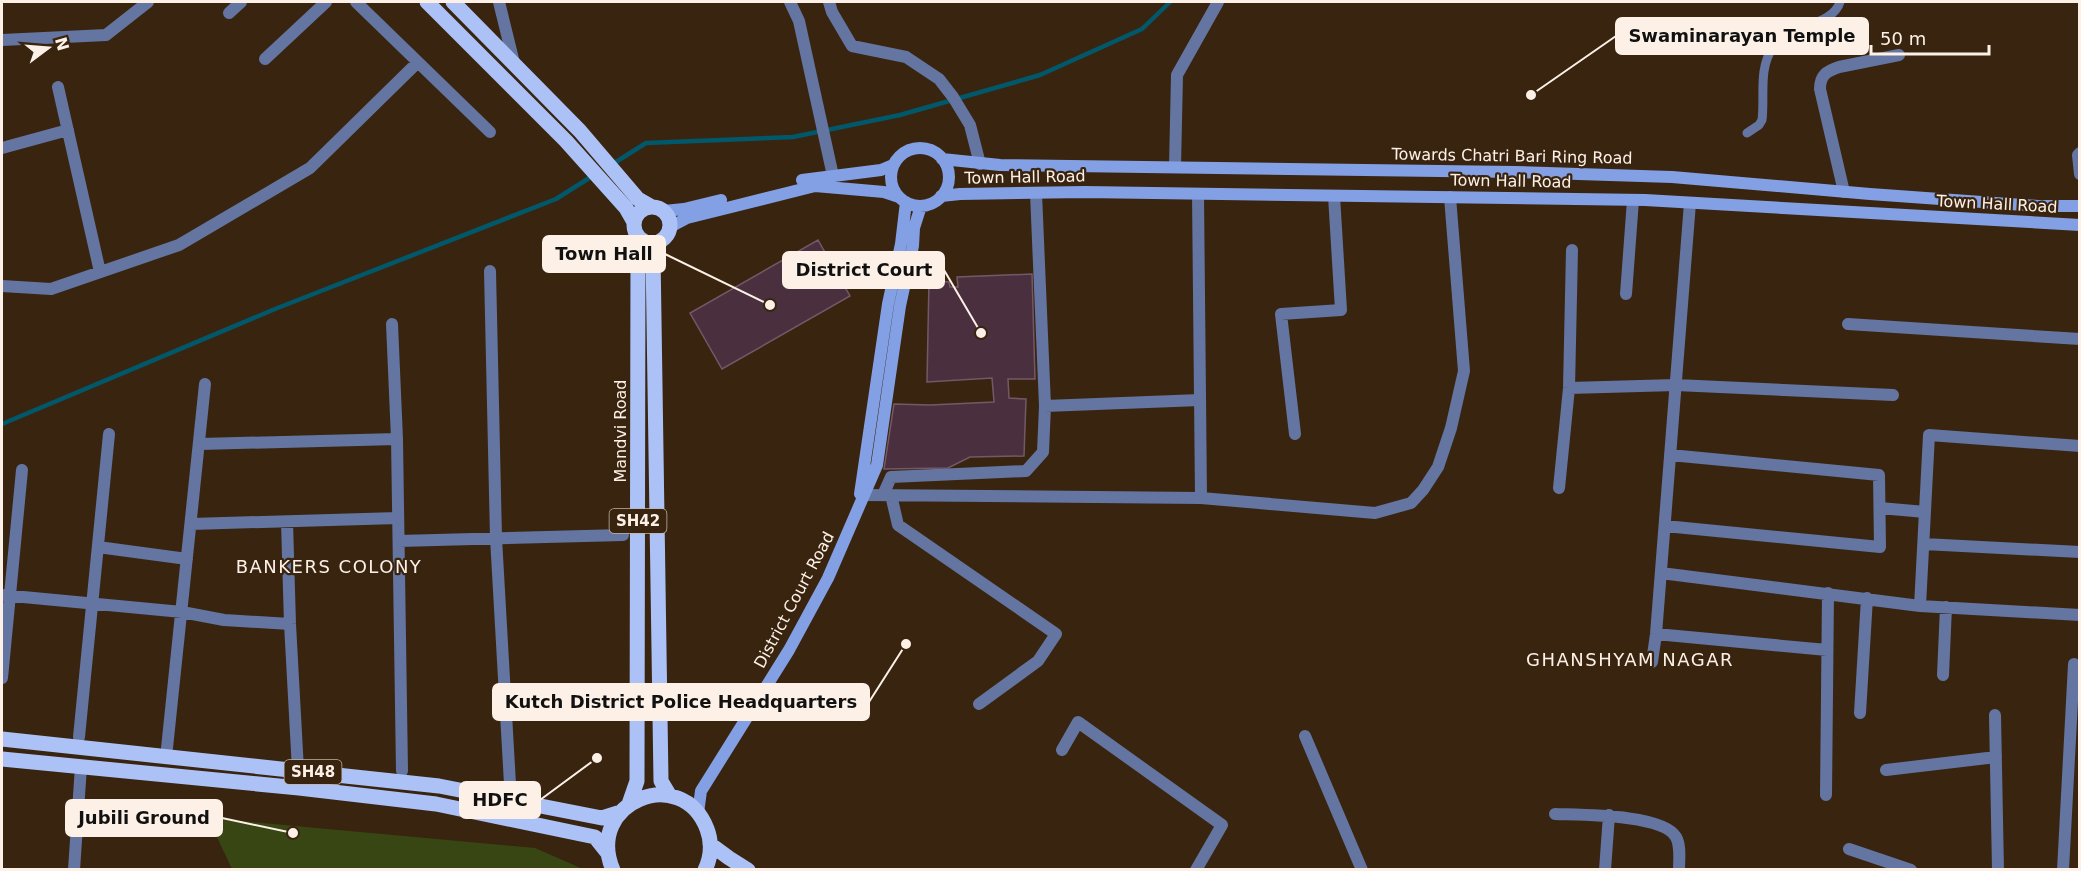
<svg xmlns="http://www.w3.org/2000/svg" width="2081" height="871" viewBox="0 0 2081 871" font-family="'DejaVu Sans',sans-serif">
<rect width="100%" height="100%" fill="#392410"/>
<!-- grass -->
<path fill="#384614" d="M208 818 535 848 583 869H232Z"/>
<g fill="none" stroke-linecap="round" stroke-linejoin="round">
<!-- stream -->
<path stroke="#00586a" stroke-width="4.5" d="M611 165 646 143 793 137 900 115 1040 75 1142 29 1170 2
M2 424 275 309 556 199 594 175"/>
</g>
<!-- building -->
<path fill="#4a303f" stroke="#755868" stroke-width="1.5" d="M818 240 850 296 722 369 690 313Z
M1032 274 1035 379H1008L1009 398 1026 399 1024 456 970 457 948 468 884 469 894 404 930 405 994 402 992 378 927 382 929 280 949 282 950 287H958L957 277Z"/>
<g fill="none" stroke-linecap="round" stroke-linejoin="round">
<!-- lane -->
<path stroke="#6375a0" stroke-width="9" d="M1747 133 1759 125 1762 120C1765 96 1758 69 1773 47 1789 25 1833 26 1840 2"/>
<!-- street -->
<path stroke="#6375a0" stroke-width="12" d="M356 2 490 132
M499 2 514 63
M790 2 799 21 833 176
M829 2 832 12 852 46 906 57 939 79 953 97 970 125 980 164
M229 13 241 2
M2 40 106 35 148 2
M265 59 326 2
M58 87 100 272
M2 148 68 130
M2080 153 2078 155 2080 174
M1175 167 1177 75 1218 2
M1844 192 1820 89C1820 75 1827 71 1839 67L1899 55
M1198 194 1201 498
M490 271 496 538 510 784 508 819
M2 286 51 289 179 245 310 168 418 62
M1626 294 1633 200
M392 324 397 439 402 771
M1848 324 2080 339
M1569 388 1676 385 1893 395
M1045 406 1200 400
M1295 434 1281 314 1341 310 1334 196
M200 444 397 439
M1559 488 1569 388 1572 250
M865 495 1201 498 1375 513 1411 503 1423 490 1438 467 1451 428 1464 371 1450 197
M883 495 891 477 1026 471 1043 452 1045 406 1036 193
M891 495 898 525 1056 634 1038 661 979 704
M1880 508 1925 512
M287 522 290 624 299 788
M191 524 398 518
M1665 526 1880 547 1879 475 1670 455
M399 541 623 535
M1924 544 2080 552
M98 547 187 559
M1661 573 1920 606 2080 615
M2 595 182 612 224 620 290 624
M1920 606 1929 435 2080 446
M1656 634 1827 650
M1652 662 1656 634 1690 203
M1943 675 1946 607
M2 678 22 470
M1860 713 1867 598
M1995 715 1998 870
M1305 736 1362 870
M79 737 109 434
M167 748 205 384
M1062 750 1078 722 1222 825 1196 870
M1886 770 1996 757
M1826 795 1828 593
M1555 814C1580 815 1663 814 1676 837 1681 846 1679 859 1679 870
M1849 849 1911 870
M74 870 81 766
M1605 870 1609 815
M2063 870 2074 664"/>
<!-- secondary -->
<path stroke="#83a0e4" stroke-width="12" d="M891 177a29 29 0 1 1 58 0a29 29 0 1 1-58 0Z
M942 159 1000 165 1515 172 1672 177 1870 194 2038 206H2080
M802 180 881 170 893 165
M941 196 960 194 1085 192 1645 200 2080 225
M664 211 684 209 721 200
M670 227 687 218 815 186 884 192 899 197
M860 494 888 304 901 244 906 202
M698 813 701 791 789 650 828 578 877 465 900 306 913 246 914 228 921 206"/>
<!-- primary -->
<path stroke="#acc2f7" stroke-width="15" d="M427 2 566 141 626 208 634 222
M453 2 580 131 638 199 652 207
M634 225a18 18 0 1 1 36 0a18 18 0 1 1-36 0Z
M660 242 653 254 661 781 670 796
M2 739 439 786 602 818 621 812
M2 759 299 788 436 804 595 837 607 852
M629 804 637 781 638 249 636 236
M710 844 729 858 748 870
M613 870C584 802 682 763 707 829 712 842 711 857 705 870"/>
</g>
<g text-anchor="middle" dominant-baseline="central" stroke-width="4.5" stroke-linejoin="round" paint-order="stroke">
<!-- shield labels -->
<g fill="#392410" stroke="#c2b4a6" stroke-width="1.5">
<rect x="609.5" y="509" width="57" height="24" rx="4.5"/>
<rect x="284.5" y="760" width="57" height="24" rx="4.5"/>
</g>
<g font-size="15" font-weight="bold" fill="#fdf1e7">
<text x="638" y="521">SH42</text>
<text x="313" y="772">SH48</text>
</g>
<!-- street labels -->
<g font-size="16" fill="#fdf1e7" stroke="#392410">
<text transform="translate(1512 156) rotate(1)">Towards Chatri Bari Ring Road</text>
<text transform="translate(1025 177) rotate(-1)">Town Hall Road</text>
<text transform="translate(1511 181) rotate(1)">Town Hall Road</text>
<text transform="translate(1997 204) rotate(3)">Town Hall Road</text>
<text transform="translate(620 431) rotate(-90)">Mandvi Road</text>
<text transform="translate(794 600) rotate(-62)">District Court Road</text>
</g>
<!-- neighbourhood labels -->
<g font-size="18" letter-spacing="1.5" fill="#fdf1e7" stroke="#392410">
<text x="329" y="566">BANKERS COLONY</text>
<text x="1630" y="659">GHANSHYAM NAGAR</text>
</g>
</g>
<!-- callouts -->
<path fill="none" stroke="#fdf1e7" stroke-width="2" d="M1531 95L1616 36M770 305L665 254M981 333L944 270M906 644L869 702M597 758L540 800M293 833L222 818"/>
<g fill="#fdf1e7" stroke="#392410" stroke-width="2">
<circle cx="1531" cy="95" r="6"/>
<circle cx="770" cy="305" r="6"/>
<circle cx="981" cy="333" r="6"/>
<circle cx="906" cy="644" r="6"/>
<circle cx="597" cy="758" r="6"/>
<circle cx="293" cy="833" r="6"/>
</g>
<g fill="#fdf1e7" stroke="#fdf1e7" stroke-width="2">
<rect x="1616" y="18" width="252" height="36" rx="6"/>
<rect x="543" y="236" width="122" height="36" rx="6"/>
<rect x="783" y="252" width="161" height="36" rx="6"/>
<rect x="493" y="684" width="376" height="36" rx="6"/>
<rect x="460" y="782" width="80" height="36" rx="6"/>
<rect x="66" y="800" width="156" height="36" rx="6"/>
</g>
<g font-size="18" text-anchor="middle" font-weight="bold" fill="#111">
<text x="1742" y="42">Swaminarayan Temple</text>
<text x="604" y="260">Town Hall</text>
<text x="864" y="276">District Court</text>
<text x="681" y="708">Kutch District Police Headquarters</text>
<text x="500" y="806">HDFC</text>
<text x="144" y="824">Jubili Ground</text>
</g>
<!-- border -->
<rect width="2081" height="871" fill="none" stroke="#fdf1e7" stroke-width="6"/>
<!-- north arrow -->
<g transform="translate(48 48) rotate(74)" stroke="#392410" stroke-width="4.5" paint-order="stroke">
<path d="M0-4.5L10 22L0 15L-10 22Z" fill="#fdf1e7"/>
<text y="-9" font-size="16" font-weight="bold" text-anchor="middle" fill="#fdf1e7">N</text>
</g>
<!-- scale -->
<path d="M1871 45v9h118v-9" fill="none" stroke="#fdf1e7" stroke-width="3"/>
<text x="1880" y="45" font-size="18" fill="#fdf1e7" stroke="#392410" stroke-width="4.5" paint-order="stroke">50 m</text>
</svg>
